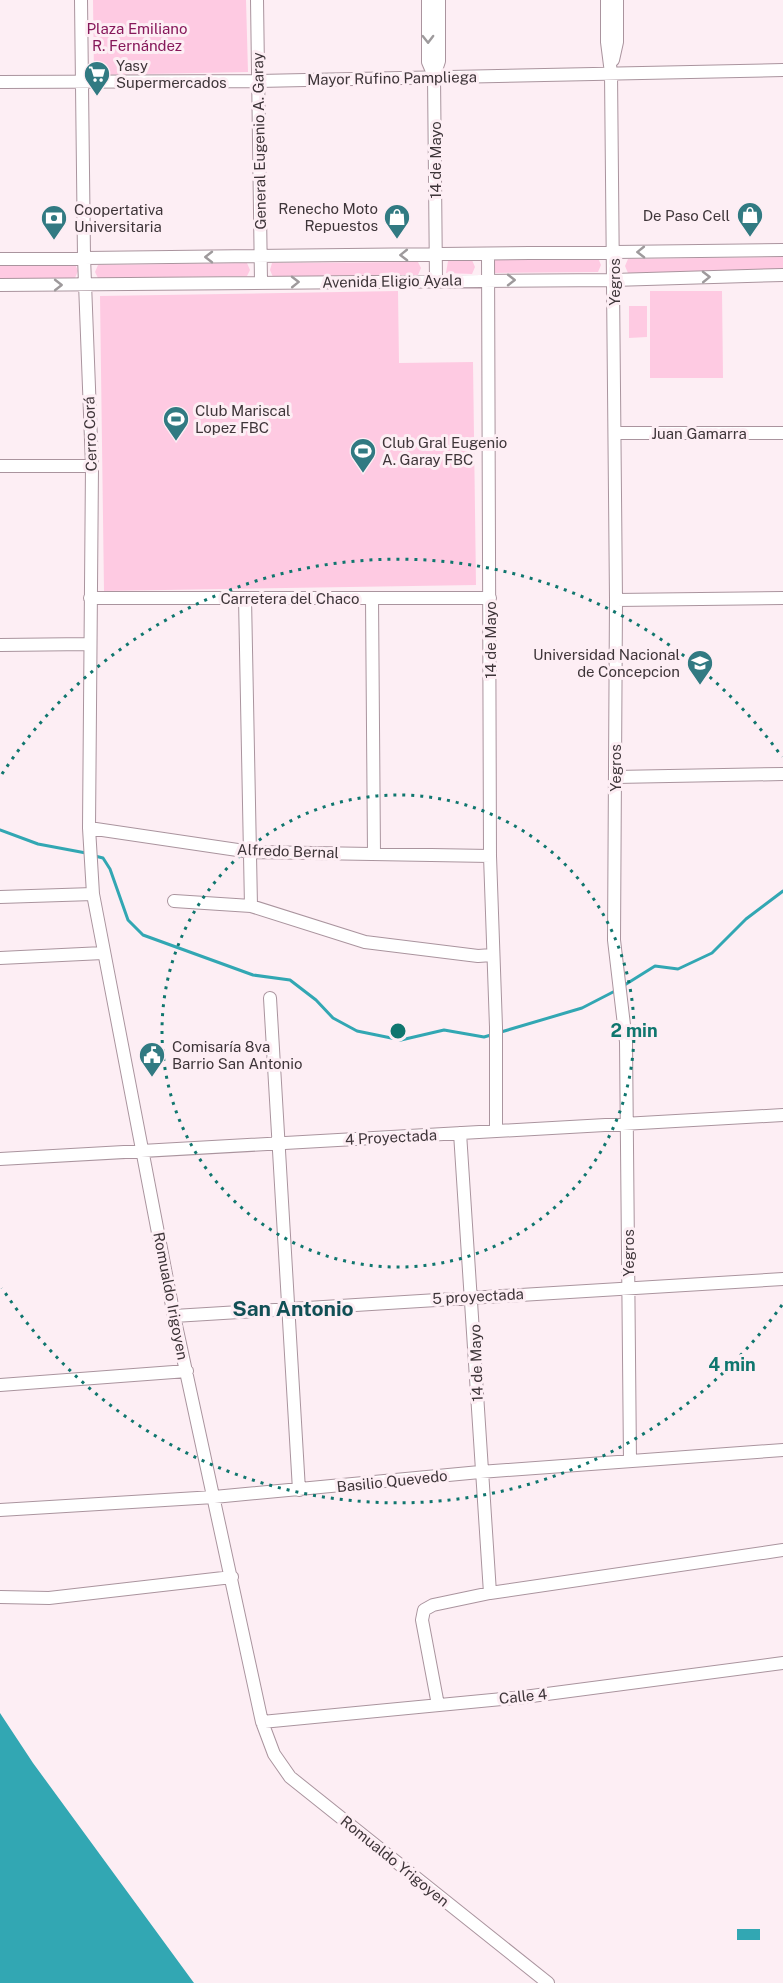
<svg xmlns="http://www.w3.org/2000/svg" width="783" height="1983" viewBox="0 0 783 1983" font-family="'Public Sans',sans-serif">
<rect width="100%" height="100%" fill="#fdeef4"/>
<!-- green -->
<path fill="#fecae2" d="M93 0H246L248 72 94 75Z
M783 257V270L628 273 625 266 628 259Z
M598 258 601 265 598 272 494 273V259Z
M472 260 475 267 472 274 446 273 448 261Z
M418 262 421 268 418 275 273 277 270 270 272 263Z
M247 263 250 270 247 276 98 278 95 272 98 265Z
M75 264 78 271 75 278 0 279V266Z
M398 291 399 363 473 362 476 585 104 591 100 296Z
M650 291H722L723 378H650Z
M629 306H647V337L629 338Z"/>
<!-- water -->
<path fill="#32a7b3" d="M0 1713 33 1763 194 1983H0Z
M737 1929H760V1940H737Z"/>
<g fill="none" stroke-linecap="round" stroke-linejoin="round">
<!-- stream -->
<path stroke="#32a7b3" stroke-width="3" d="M0 830 38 844 86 853
M95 856 103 858 110 869 128 920 143 935 253 975 290 980 316 1000 333 1018 357 1031 401 1040 444 1030 484 1037 491 1035
M623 986 655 966 678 969 712 953 746 919 783 891
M501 1032 582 1008 615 991"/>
<!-- minor casing -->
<g stroke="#aa949e" stroke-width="14">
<path id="minor" d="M81 0 84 257 92 466 89 828 93 894 174 1316 262 1722 274 1754 290 1777 548 1983
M257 0 261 282
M428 0V62L434 76
M607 0V42L611 73 616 600 614 940 626 1042 630 1461
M613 60 617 42V0
M0 82 258 81 783 70
M488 254 490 856 496 1027V1131
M0 259 783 250
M436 280 434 76 439 61V0
M0 285 613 280 783 275
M615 433H783
M0 466H92
M90 598H490
M245 598 251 906
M372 598 374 854
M616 600 783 598
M0 645 89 644
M615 777 783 774
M89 828 251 852 490 856
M0 897 93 894
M174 901 251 906 365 942 478 956 492 955
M0 958 103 953
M270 998 299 1490
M460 1133 490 1593
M0 1159 783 1115
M174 1316 783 1279
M0 1385 187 1371
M0 1510 214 1497 480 1472 783 1450
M0 1597 49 1598 232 1577
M438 1705 422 1620 424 1610 433 1605 490 1593 783 1550
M262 1722 524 1697 783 1663"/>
</g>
<!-- minor -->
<use href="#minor" stroke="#fff" stroke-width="12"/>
</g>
<!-- one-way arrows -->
<defs><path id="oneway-chevron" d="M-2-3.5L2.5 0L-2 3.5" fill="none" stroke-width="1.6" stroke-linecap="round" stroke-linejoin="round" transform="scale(1.5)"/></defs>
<g stroke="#9e9a9c">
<use href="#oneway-chevron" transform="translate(428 39) rotate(89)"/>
<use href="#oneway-chevron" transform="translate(641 252) rotate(179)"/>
<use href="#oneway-chevron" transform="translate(404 255) rotate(179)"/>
<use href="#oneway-chevron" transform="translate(209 257) rotate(180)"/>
<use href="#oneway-chevron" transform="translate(706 277) rotate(-1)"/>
<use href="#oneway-chevron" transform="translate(511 280)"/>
<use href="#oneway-chevron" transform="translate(295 282) rotate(-1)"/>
<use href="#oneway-chevron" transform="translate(58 285)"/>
</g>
<!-- distance rings -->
<g fill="none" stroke="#0f766e" stroke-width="3" stroke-dasharray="3 6">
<circle cx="398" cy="1031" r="236"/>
<path d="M782 1305A472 472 0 0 1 2 1288M2 774A472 472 0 0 1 782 757"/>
</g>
<!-- icons -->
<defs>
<g id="supermarket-pin" transform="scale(1.35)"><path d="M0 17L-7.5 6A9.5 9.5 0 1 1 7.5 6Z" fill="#317a82" stroke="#fdeef4"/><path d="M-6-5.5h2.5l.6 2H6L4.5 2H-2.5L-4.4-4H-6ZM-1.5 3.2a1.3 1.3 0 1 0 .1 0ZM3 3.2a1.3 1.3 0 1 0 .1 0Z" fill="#fff"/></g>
<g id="shop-pin" transform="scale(1.35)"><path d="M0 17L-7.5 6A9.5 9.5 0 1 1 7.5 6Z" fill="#317a82" stroke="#fdeef4"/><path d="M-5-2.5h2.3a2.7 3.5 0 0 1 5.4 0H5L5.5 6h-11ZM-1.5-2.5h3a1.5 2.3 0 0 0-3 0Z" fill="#fff"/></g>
<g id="bank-pin" transform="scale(1.35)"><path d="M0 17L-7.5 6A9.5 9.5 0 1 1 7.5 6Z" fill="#317a82" stroke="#fdeef4"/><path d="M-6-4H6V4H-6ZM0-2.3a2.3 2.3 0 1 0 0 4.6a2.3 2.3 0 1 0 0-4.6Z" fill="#fff"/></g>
<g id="stadium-pin" transform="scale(1.35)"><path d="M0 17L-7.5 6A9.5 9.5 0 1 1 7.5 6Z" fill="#317a82" stroke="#fdeef4"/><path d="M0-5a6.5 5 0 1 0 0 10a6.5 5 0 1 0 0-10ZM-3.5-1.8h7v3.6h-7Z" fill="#fff"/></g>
<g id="university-pin" transform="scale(1.35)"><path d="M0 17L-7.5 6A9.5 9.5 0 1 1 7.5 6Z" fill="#317a82" stroke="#fdeef4"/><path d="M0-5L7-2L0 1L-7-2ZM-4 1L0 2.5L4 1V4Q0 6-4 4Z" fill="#fff"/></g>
<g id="civic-pin" transform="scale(1.35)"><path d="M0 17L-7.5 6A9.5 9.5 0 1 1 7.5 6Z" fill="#317a82" stroke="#fdeef4"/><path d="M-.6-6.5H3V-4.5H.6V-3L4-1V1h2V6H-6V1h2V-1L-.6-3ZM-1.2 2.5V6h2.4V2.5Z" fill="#fff"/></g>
</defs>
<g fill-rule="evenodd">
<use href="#supermarket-pin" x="97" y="74"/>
<use href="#shop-pin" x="750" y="215"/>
<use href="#shop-pin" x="397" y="217"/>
<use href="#bank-pin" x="54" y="218"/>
<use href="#stadium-pin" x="176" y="419"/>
<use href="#stadium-pin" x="363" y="451"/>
<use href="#university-pin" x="700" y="663"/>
<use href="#civic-pin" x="152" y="1055"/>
</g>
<g text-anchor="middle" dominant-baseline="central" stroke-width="6" stroke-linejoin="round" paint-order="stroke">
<!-- park labels -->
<g font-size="15" fill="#86185a" stroke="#fdeef4">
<text x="137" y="28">Plaza Emiliano<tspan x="137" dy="17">R. Fernández</tspan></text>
</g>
<!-- poi labels -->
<g font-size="15" fill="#3e3539" stroke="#fdeef4" text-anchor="start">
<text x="116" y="65">Yasy<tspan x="116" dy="17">Supermercados</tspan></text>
<text x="378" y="208" text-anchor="end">Renecho Moto<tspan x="378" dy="17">Repuestos</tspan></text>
<text x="74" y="209">Coopertativa<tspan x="74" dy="17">Universitaria</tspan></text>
<text x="730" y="215" text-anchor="end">De Paso Cell</text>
<text x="195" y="410">Club Mariscal<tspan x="195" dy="17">Lopez FBC</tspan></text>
<text x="382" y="442">Club Gral Eugenio<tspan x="382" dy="17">A. Garay FBC</tspan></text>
<text x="680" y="654" text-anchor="end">Universidad Nacional<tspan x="680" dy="17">de Concepcion</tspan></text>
<text x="172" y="1046">Comisaría 8va<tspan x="172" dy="17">Barrio San Antonio</tspan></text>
</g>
<!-- street labels -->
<g font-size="15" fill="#3e3539" stroke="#fdeef4">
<text transform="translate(392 78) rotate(-1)">Mayor Rufino Pampliega</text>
<text transform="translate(259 141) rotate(-91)">General Eugenio A. Garay</text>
<text transform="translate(435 160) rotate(-90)">14 de Mayo</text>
<text transform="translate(392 281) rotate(-1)">Avenida Eligio Ayala</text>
<text transform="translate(614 282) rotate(-90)">Yegros</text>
<text x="699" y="433">Juan Gamarra</text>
<text transform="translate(90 434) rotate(-92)">Cerro Corá</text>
<text x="290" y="598">Carretera del Chaco</text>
<text transform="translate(490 640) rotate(-90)">14 de Mayo</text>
<text transform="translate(615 768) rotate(-90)">Yegros</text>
<text transform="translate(288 851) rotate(2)">Alfredo Bernal</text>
<text transform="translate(391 1137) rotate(-3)">4 Proyectada</text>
<text transform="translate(628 1253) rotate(-90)">Yegros</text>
<text transform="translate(171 1296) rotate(79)">Romualdo Irigoyen</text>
<text transform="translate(478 1296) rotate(-3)">5 proyectada</text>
<text transform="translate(476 1363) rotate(-92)">14 de Mayo</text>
<text transform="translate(392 1481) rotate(-6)">Basilio Quevedo</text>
<text transform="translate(523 1696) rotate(-6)">Calle 4</text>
<text transform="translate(395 1861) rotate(39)">Romualdo Yrigoyen</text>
</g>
<!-- district labels -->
<g font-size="21" font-weight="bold" fill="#114f55" stroke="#fdeef4">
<text x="293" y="1308">San Antonio</text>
</g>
</g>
<circle cx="398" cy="1031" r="9" fill="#0f766e" stroke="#fdeef4" stroke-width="3"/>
<g font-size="18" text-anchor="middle" font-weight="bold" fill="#0f766e" stroke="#fdeef4" stroke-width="6" stroke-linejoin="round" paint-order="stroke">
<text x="634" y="1037">2 min</text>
<text x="732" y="1371">4 min</text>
</g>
</svg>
